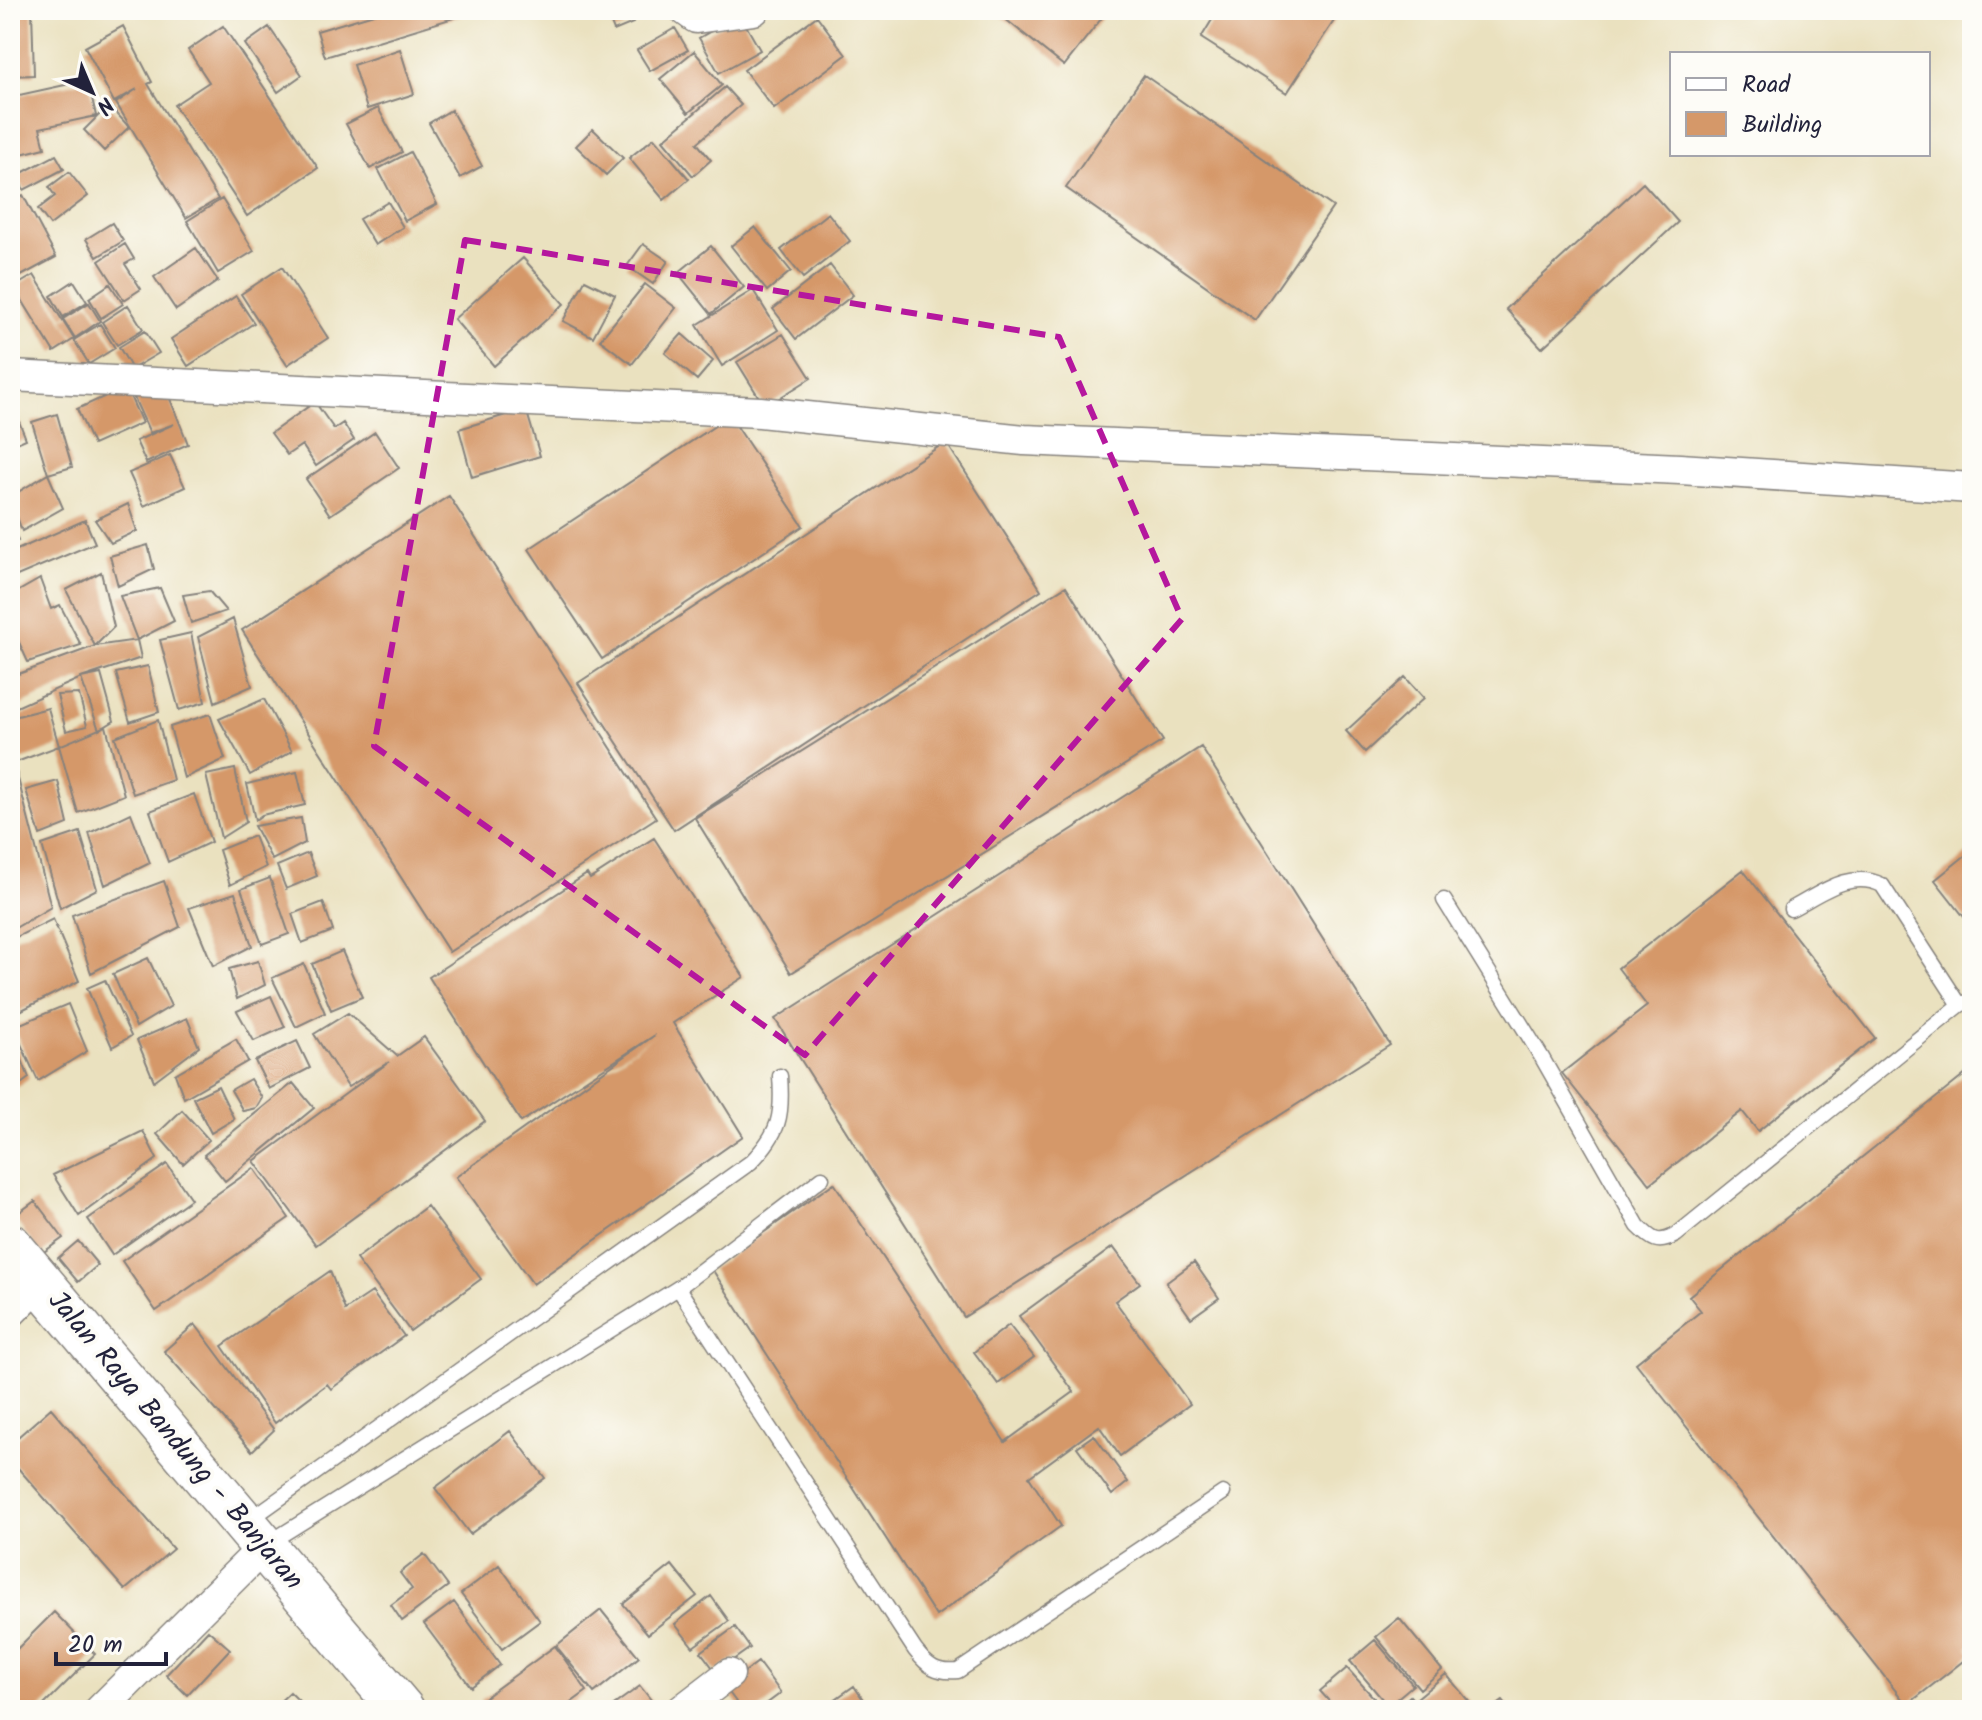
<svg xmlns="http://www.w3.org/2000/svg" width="1982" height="1720" viewBox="0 0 1982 1720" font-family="Kalam,sans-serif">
<rect width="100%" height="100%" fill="#fdfcf7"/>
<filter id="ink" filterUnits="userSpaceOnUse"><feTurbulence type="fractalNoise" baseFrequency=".0125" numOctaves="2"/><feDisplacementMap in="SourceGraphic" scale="16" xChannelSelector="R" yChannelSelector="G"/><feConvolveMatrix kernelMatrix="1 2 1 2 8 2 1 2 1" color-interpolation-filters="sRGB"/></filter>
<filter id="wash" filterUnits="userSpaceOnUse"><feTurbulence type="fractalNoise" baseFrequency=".006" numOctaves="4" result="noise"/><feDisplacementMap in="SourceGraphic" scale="32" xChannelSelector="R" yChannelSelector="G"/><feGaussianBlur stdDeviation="1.8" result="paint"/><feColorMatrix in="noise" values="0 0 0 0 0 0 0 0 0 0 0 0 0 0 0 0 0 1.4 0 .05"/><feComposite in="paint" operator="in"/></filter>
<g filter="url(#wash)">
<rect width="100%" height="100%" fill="#eae1bf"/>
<g id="blocks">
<!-- building -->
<path fill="#d59869" d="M10 10H32L34 75 10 76Z
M387 10H465L467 14 325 57 317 31Z
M606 10H628L633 23 614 31Z
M994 10H1108L1064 66Z
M1218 10H1341L1287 93 1201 38Z
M740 15 760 50 719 73 699 38Z
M817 16 846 55 774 109 744 70Z
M123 26 152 82 148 84 218 199 186 218 116 103 137 89 114 102 85 47Z
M223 26 318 168 247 216 174 105 209 82 188 50Z
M269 27 302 75 278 92 245 44Z
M675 28 688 50 650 71 637 50Z
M400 49 414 94 367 109 353 65Z
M694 51 722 85 688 113 660 79Z
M1144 75 1333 207 1255 320 1066 188Z
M88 80 96 116 40 128 45 148 13 156 10 97Z
M725 87 741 105 697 143 711 160 693 176 663 140Z
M109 105 129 127 104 151 84 130Z
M378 108 402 152 370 169 346 124Z
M451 110 482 166 460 178 429 123Z
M593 129 623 158 606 175 576 146Z
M654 138 689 179 664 200 629 158Z
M410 152 437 204 405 221 378 169Z
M56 155 64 169 24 190 16 176Z
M69 172 88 196 50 225 38 209 55 196 49 187Z
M1643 183 1678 222 1542 348 1506 309Z
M23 195 56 257 10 282V202Z
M222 199 254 251 218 273 187 221Z
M388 202 403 227 375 245 359 219Z
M828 213 850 241 803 278 781 250Z
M112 223 123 241 97 257 86 239Z
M755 227 791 271 767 291 731 246Z
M125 244 134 259 125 264 141 289 124 300 99 261Z
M643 244 668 261 653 284 627 266Z
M711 246 744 287 711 314 678 273Z
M196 248 218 281 176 310 154 277Z
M523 258 564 304 494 366 454 319Z
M830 265 853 295 796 339 773 309Z
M282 267 328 338 287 365 241 294Z
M34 275 74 339 54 352 14 287Z
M585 280 615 295 593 337 563 321Z
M74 281 87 302 63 317 51 296Z
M110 284 123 304 101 318 89 298Z
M645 284 676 308 632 364 600 340Z
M753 290 778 330 722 366 697 325Z
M236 296 254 323 188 366 171 339Z
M89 303 100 321 75 338 63 319Z
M128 305 143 329 117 345 102 322Z
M100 324 115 348 89 364 74 340Z
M145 331 159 353 132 369 119 347Z
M682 334 713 361 697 380 665 353Z
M783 334 811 378 765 407 737 362Z
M164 384 188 444 146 463 136 441 174 424 150 433 134 398Z
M126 387 142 423 93 445 77 409Z
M10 399 26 439 10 446Z
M315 402 334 429 343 423 354 440 316 466 302 445 287 455 271 433Z
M526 409 540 456 472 477 459 429Z
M57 414 72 467 48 474 32 422Z
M730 416 803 526 602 659 529 549Z
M375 432 399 468 330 515 306 479Z
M946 442 1041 590 674 830 578 683Z
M170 455 185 487 144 506 129 473Z
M48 474 63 508 22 531 10 497Z
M449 496 656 818 449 952 242 630Z
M128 504 137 531 111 543 95 520Z
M85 520 95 543 10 579V553Z
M10 521 18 541 10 544Z
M148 545 154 569 118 586 110 556Z
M101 572 114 627 95 646 66 590Z
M40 579 51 609 60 605 81 645 28 662 12 627 10 596Z
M1066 586 1163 741 791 973 695 818Z
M160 588 174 621 137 640 120 596Z
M209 591 226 611 191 623 183 595Z
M233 619 252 686 215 702 198 637Z
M191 633 205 702 179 710 160 640Z
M137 640 141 658 81 678 10 710V677L95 646Z
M148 666 159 712 130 722 116 673Z
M101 674 114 721 99 730 81 678Z
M1405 677 1424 698 1365 752 1346 731Z
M79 694 87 726 66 731 57 695Z
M264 699 292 751 250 775 219 719Z
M48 708 59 746 14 763 10 718Z
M210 714 225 759 184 778 170 727Z
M158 720 173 780 133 794 115 737Z
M106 726 124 795 78 813 59 746Z
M1201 747 1390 1045 964 1317 775 1019Z
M14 763 51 907 10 931V860L15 859 10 843V764Z
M235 769 246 822 221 838 206 775Z
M297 772 305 805 262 815 255 820 247 784Z
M58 781 68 824 40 835 26 790Z
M194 794 211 842 168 862 150 811Z
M131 813 150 863 105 885 89 833Z
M301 818 305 843 272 860 254 826Z
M80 832 97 889 60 908 42 845Z
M254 836 266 867 230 885 219 850Z
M654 838 744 977 673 1023 743 1136 533 1284 456 1177 655 1035 521 1122 429 977 587 874 590 879Z
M1972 850V927L1935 880Z
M308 853 317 876 286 889 277 866Z
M1743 870 1875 1038 1758 1131 1742 1111 1650 1184 1562 1073 1647 1006 1618 968Z
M270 878 289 934 262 944 241 889Z
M164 881 180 927 91 973 72 915Z
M235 893 252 946 213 966 189 908Z
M323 902 333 931 302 943 292 914Z
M53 919 79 981 10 1016V940Z
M342 951 362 997 331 1010 312 964Z
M148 958 171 1006 136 1027 113 974Z
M258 961 265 985 237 999 229 969Z
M304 964 325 1013 296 1027 272 978Z
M105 980 131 1036 112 1047 87 988Z
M271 996 285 1027 254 1041 237 1011Z
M68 1004 87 1051 38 1081 13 1027Z
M348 1013 397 1056 424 1037 485 1121 316 1245 254 1161 389 1062 348 1087 314 1034Z
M187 1018 199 1047 154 1081 137 1040Z
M10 1029 29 1078 10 1092Z
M236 1039 248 1061 184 1098 175 1074Z
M297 1041 310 1068 269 1089 255 1061Z
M1972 1069V1644L1968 1647 1972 1654 1907 1705 1636 1363 1701 1311 1689 1296Z
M250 1079 262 1098 256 1108 243 1111 231 1090Z
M293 1083 314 1108 225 1181 204 1155Z
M218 1086 234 1119 211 1133 193 1098Z
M182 1110 209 1140 183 1164 157 1134Z
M143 1131 157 1159 79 1216 53 1175Z
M167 1164 191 1199 112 1255 88 1219Z
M254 1168 289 1218 156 1311 122 1261Z
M834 1183 1005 1442 1074 1392 1019 1316 1113 1247 1140 1283 1115 1301 1190 1404 1120 1456 1099 1426 1029 1477 1061 1526 936 1616 712 1269Z
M35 1201 63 1238 41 1254 13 1217Z
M427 1206 481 1279 410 1331 356 1259Z
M78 1241 98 1265 78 1282 58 1258Z
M1194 1262 1219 1298 1191 1318 1166 1283Z
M330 1271 345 1310 372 1292 404 1336 331 1389 327 1384 275 1423 222 1346Z
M195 1324 274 1430 252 1451 164 1351Z
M1009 1325 1034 1357 998 1384 974 1352Z
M51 1408 173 1549 125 1590 10 1459V1444Z
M510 1431 545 1478 470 1534 435 1488Z
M1094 1435 1128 1482 1112 1495 1077 1447Z
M424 1554 448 1586 402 1621 391 1605 412 1589 400 1573Z
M499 1565 540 1621 502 1649 461 1594Z
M672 1565 697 1596 648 1634 623 1604Z
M711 1596 729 1621 693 1647 675 1624Z
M454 1602 500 1665 471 1687 424 1624Z
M601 1610 639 1657 594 1693 556 1646Z
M54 1612 95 1654 39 1710H10V1656Z
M1399 1618 1442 1670 1420 1689 1376 1637Z
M735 1627 750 1648 716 1672 701 1652Z
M208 1630 230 1649 187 1695 166 1675Z
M1375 1640 1413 1685 1388 1706 1350 1661Z
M555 1646 587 1691 561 1710H488L481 1700Z
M758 1662 781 1693 758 1710H742L725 1687Z
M1347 1668 1383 1708 1380 1710H1337L1320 1691Z
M1446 1674 1476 1710H1425L1416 1699Z
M640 1686 659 1710H613L611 1707Z
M854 1686 870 1710H820Z
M290 1692 302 1704 296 1710H271Z
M1410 1696 1422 1710H1394Z
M1503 1701 1510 1710H1491Z"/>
</g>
</g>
<g filter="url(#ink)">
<use href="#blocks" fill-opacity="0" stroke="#86827d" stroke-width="2"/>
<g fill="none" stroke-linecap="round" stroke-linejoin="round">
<!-- service casing -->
<g stroke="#86827d" stroke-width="17">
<path id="service" d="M1444 900 1541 1056 1638 1226C1652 1240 1658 1245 1676 1235L1960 1005 1972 1000
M1791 909C1820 894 1850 869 1882 885L1960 1005
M678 1288 822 1178
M248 1521 751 1162C780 1132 783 1116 780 1076
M267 1544 678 1288 915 1650C928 1667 937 1673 958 1671L1223 1493"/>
</g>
<!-- minor casing -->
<g stroke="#86827d" stroke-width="33">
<path id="minor" d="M685 10 696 18 754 10
M10 376 760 412 1024 440 1680 469 1972 488
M10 1313 41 1282
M100 1710 265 1546
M682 1710 729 1674"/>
</g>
<!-- primary casing -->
<g stroke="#86827d" stroke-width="47">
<path id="primary" d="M10 1246 402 1710"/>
</g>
<!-- service -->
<use href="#service" stroke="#fff" stroke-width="14"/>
<!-- minor -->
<use href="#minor" stroke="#fff" stroke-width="30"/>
<!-- primary -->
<use href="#primary" stroke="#fff" stroke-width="44"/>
</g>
</g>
<!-- marked area -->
<path fill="none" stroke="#b5179e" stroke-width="6" stroke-dasharray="16 10" stroke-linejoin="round" d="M465 240 1059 337 1182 619 805 1055 374 746Z"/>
<g text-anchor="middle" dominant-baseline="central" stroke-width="8" stroke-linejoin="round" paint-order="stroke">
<!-- street labels -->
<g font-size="28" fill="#22223b" stroke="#fdfcf7">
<text transform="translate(175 1441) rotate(50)">Jalan Raya Bandung - Banjaran</text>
</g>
</g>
<!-- margin -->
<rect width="1982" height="1720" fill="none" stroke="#fdfcf7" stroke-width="40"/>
<!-- legend -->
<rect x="1670" y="52" width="260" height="104" fill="#fdfcf7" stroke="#a5a5ac" stroke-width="2"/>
<rect x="1686" y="78" width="40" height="12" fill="#ffffff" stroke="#a5a5ac" stroke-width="2"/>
<text x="1742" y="92" font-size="24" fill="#22223b">Road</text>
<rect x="1686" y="112" width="40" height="24" fill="#d59869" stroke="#a5a5ac" stroke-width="2"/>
<text x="1742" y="132" font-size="24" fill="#22223b">Building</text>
<!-- north arrow -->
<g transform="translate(92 92) rotate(136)" stroke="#fdfcf7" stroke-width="6" paint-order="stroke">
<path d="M0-6L14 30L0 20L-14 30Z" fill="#22223b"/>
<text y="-12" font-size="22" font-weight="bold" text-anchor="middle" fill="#22223b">N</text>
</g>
<!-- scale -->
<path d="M56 1652v12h110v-12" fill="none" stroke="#22223b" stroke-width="4"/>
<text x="68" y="1652" font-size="24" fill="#22223b" stroke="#fdfcf7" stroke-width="6" paint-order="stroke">20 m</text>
</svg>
